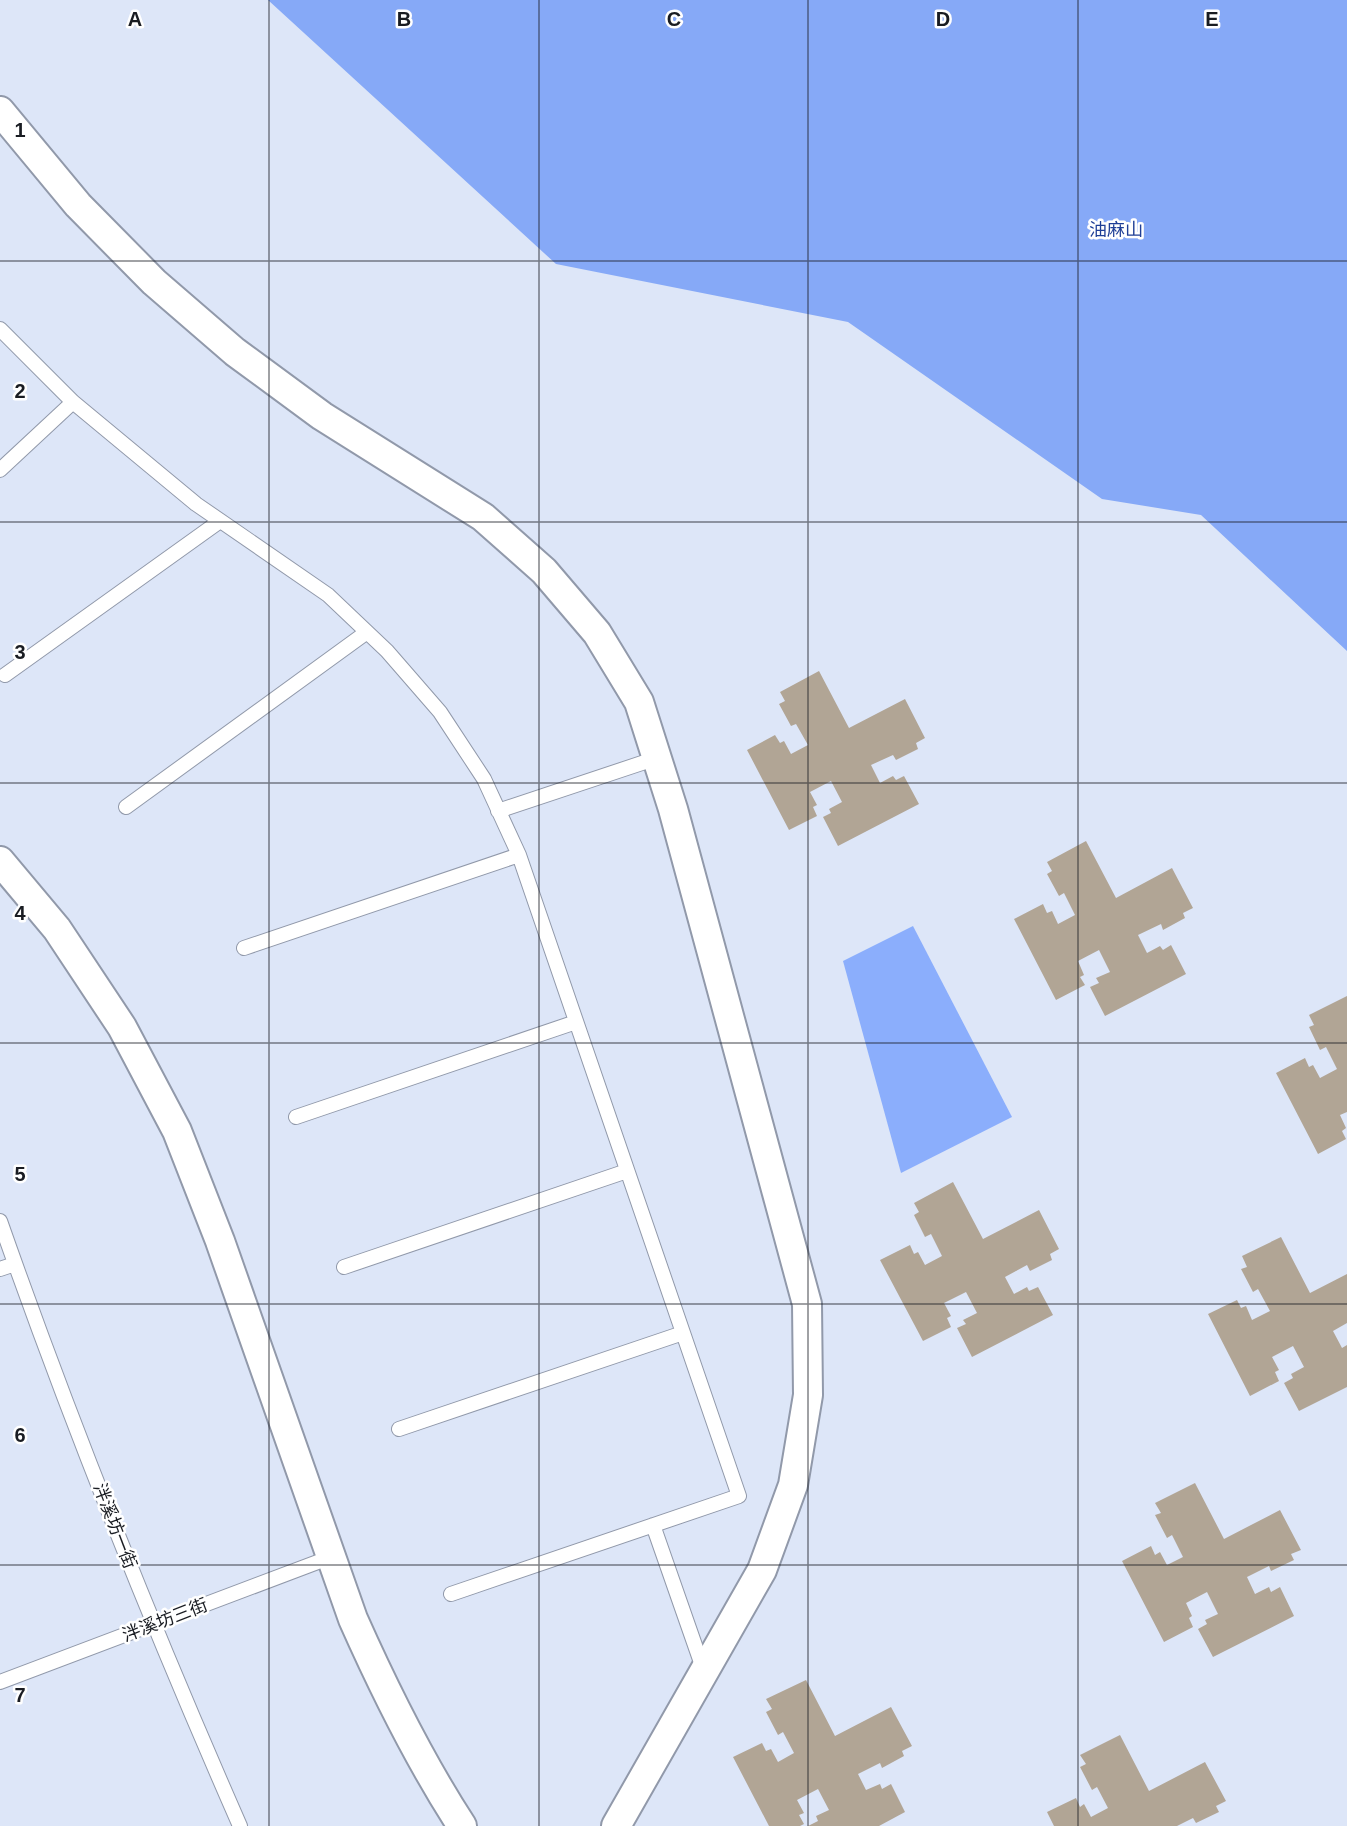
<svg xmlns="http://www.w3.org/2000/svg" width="1347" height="1826" viewBox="0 0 1347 1826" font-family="Helvetica,'Noto Sans SC',sans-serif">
<rect width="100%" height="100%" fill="#dde6f8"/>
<!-- forest -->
<path fill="#86a9f7" d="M268 0H1347V651L1201 515 1102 499 848 322 556 264Z"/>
<!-- water -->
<path fill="#8baefc" d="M913 926 1012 1117 901 1173 843 961Z"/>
<!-- building -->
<path fill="#b1a595" d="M819 671 849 728 905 699 925 738 916 743 918 749 896 760 893 755 871 765 880 783 893 776 896 780 904 776 919 804 838 846 823 817 831 813 829 809 842 802 831 781 810 792 817 805 813 807 817 816 789 830 747 750 775 735 780 743 784 741 791 754 808 745 796 724 791 726 779 704 785 701 780 692Z
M1086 841 1116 898 1172 868 1193 908 1183 913 1185 918 1163 930 1161 924 1138 935 1147 953 1160 946 1163 950 1171 945 1186 974 1105 1016 1090 987 1099 983 1096 978 1110 972 1099 950 1078 961 1084 975 1080 977 1085 985 1056 1000 1014 919 1043 904 1047 913 1052 911 1058 924 1075 915 1064 893 1059 896 1047 874 1052 871 1047 862Z
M1347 996V1112L1340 1115 1346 1128 1342 1131 1346 1139 1318 1154 1276 1073 1305 1058 1309 1067 1313 1065 1320 1078 1337 1069 1326 1047 1320 1050 1309 1027 1314 1025 1309 1015Z
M953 1182 983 1239 1039 1210 1059 1249 1050 1254 1052 1260 1030 1271 1027 1265 1005 1277 1014 1294 1027 1287 1029 1291 1038 1287 1053 1315 972 1357 957 1328 966 1324 963 1320 977 1313 966 1292 944 1303 951 1316 947 1318 951 1327 923 1341 880 1260 910 1245 914 1254 918 1252 925 1265 942 1256 931 1234 925 1237 914 1215 919 1212 914 1203Z
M1281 1237 1310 1293 1347 1274V1323L1333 1331 1342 1348 1347 1345V1387L1299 1411 1284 1383 1293 1378 1291 1374 1304 1367 1293 1346 1272 1357 1279 1370 1275 1372 1279 1381 1250 1396 1208 1314 1237 1300 1241 1308 1246 1306 1252 1320 1270 1311 1258 1289 1253 1292 1241 1269 1247 1267 1242 1256Z
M1195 1483 1224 1539 1280 1510 1301 1550 1291 1554 1294 1560 1271 1571 1269 1566 1247 1577 1255 1594 1269 1587 1271 1592 1280 1587 1294 1616 1213 1657 1198 1629 1207 1624 1205 1620 1218 1614 1207 1592 1186 1603 1192 1616 1189 1618 1193 1627 1164 1642 1122 1561 1151 1546 1155 1555 1160 1552 1167 1565 1183 1557 1172 1535 1167 1538 1155 1515 1161 1513 1155 1503Z
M806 1680 835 1736 891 1707 912 1746 902 1751 904 1756 882 1768 880 1763 858 1774 866 1790 880 1784 882 1789 891 1784 905 1812 879 1826H808L818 1821 816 1816 829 1810 818 1789 797 1800 804 1813 799 1815 804 1824 800 1826H769L733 1757 762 1743 766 1751 771 1749 778 1762 794 1753 783 1732 778 1735 766 1712 772 1709 766 1699Z
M1120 1735 1149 1791 1205 1762 1226 1801 1216 1806 1219 1812 1196 1823 1193 1818 1177 1826H1054L1047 1812 1076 1798 1080 1807 1084 1804 1091 1817 1108 1808 1097 1787 1092 1790 1080 1767 1086 1764 1080 1755Z"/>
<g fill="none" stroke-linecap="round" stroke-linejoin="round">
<!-- lane casing -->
<g stroke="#9199aa" stroke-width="16">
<path id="lane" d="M0 329 73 402 196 504 328 595 387 651 440 712 484 779 519 855 739 1496 451 1594
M0 470 73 402
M5 675 220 521
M126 807 367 632
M498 811 657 758
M244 948 519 855
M296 1117 576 1022
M0 1221C72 1426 153 1628 240 1826
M344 1267 627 1171
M0 1269 15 1264
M399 1429 683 1333
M653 1525 704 1671
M0 1682 331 1557"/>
</g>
<!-- street casing -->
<g stroke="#9199aa" stroke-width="32">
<path id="street" d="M0 111 78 205 154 282 235 352 322 416 483 517 544 571 597 633 639 702 673 809 807 1304 808 1395 793 1485 762 1570 616 1826
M0 861 57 929 122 1027 177 1131 220 1241 353 1619C385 1691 419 1760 462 1826"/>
</g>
<!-- lane -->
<use href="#lane" stroke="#fff" stroke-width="14"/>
<!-- street -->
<use href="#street" stroke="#fff" stroke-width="28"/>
</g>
<!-- grid -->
<path fill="none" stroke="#191c22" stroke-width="1.5" stroke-opacity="0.55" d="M269 0V1826M539 0V1826M808 0V1826M1078 0V1826M0 261H1347M0 522H1347M0 783H1347M0 1043H1347M0 1304H1347M0 1565H1347"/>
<g text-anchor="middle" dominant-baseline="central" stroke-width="5" stroke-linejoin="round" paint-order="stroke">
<!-- park labels -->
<g font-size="18" fill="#1f3f97" stroke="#fff">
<text x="1116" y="230">油麻山</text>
</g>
<!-- street labels -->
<g font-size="18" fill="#191c22" stroke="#fff">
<text transform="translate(115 1526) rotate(69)">泮溪坊一街</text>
<text transform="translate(165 1620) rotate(-21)">泮溪坊三街</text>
</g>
</g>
<g font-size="20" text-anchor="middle" font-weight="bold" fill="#191c22" stroke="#fff" stroke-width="5" stroke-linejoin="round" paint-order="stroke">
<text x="135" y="26">A</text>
<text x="404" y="26">B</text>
<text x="674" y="26">C</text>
<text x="943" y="26">D</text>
<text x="1212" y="26">E</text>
<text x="20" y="137">1</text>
<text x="20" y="398">2</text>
<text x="20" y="659">3</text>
<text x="20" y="920">4</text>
<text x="20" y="1181">5</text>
<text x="20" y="1442">6</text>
<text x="20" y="1702">7</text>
</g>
</svg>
